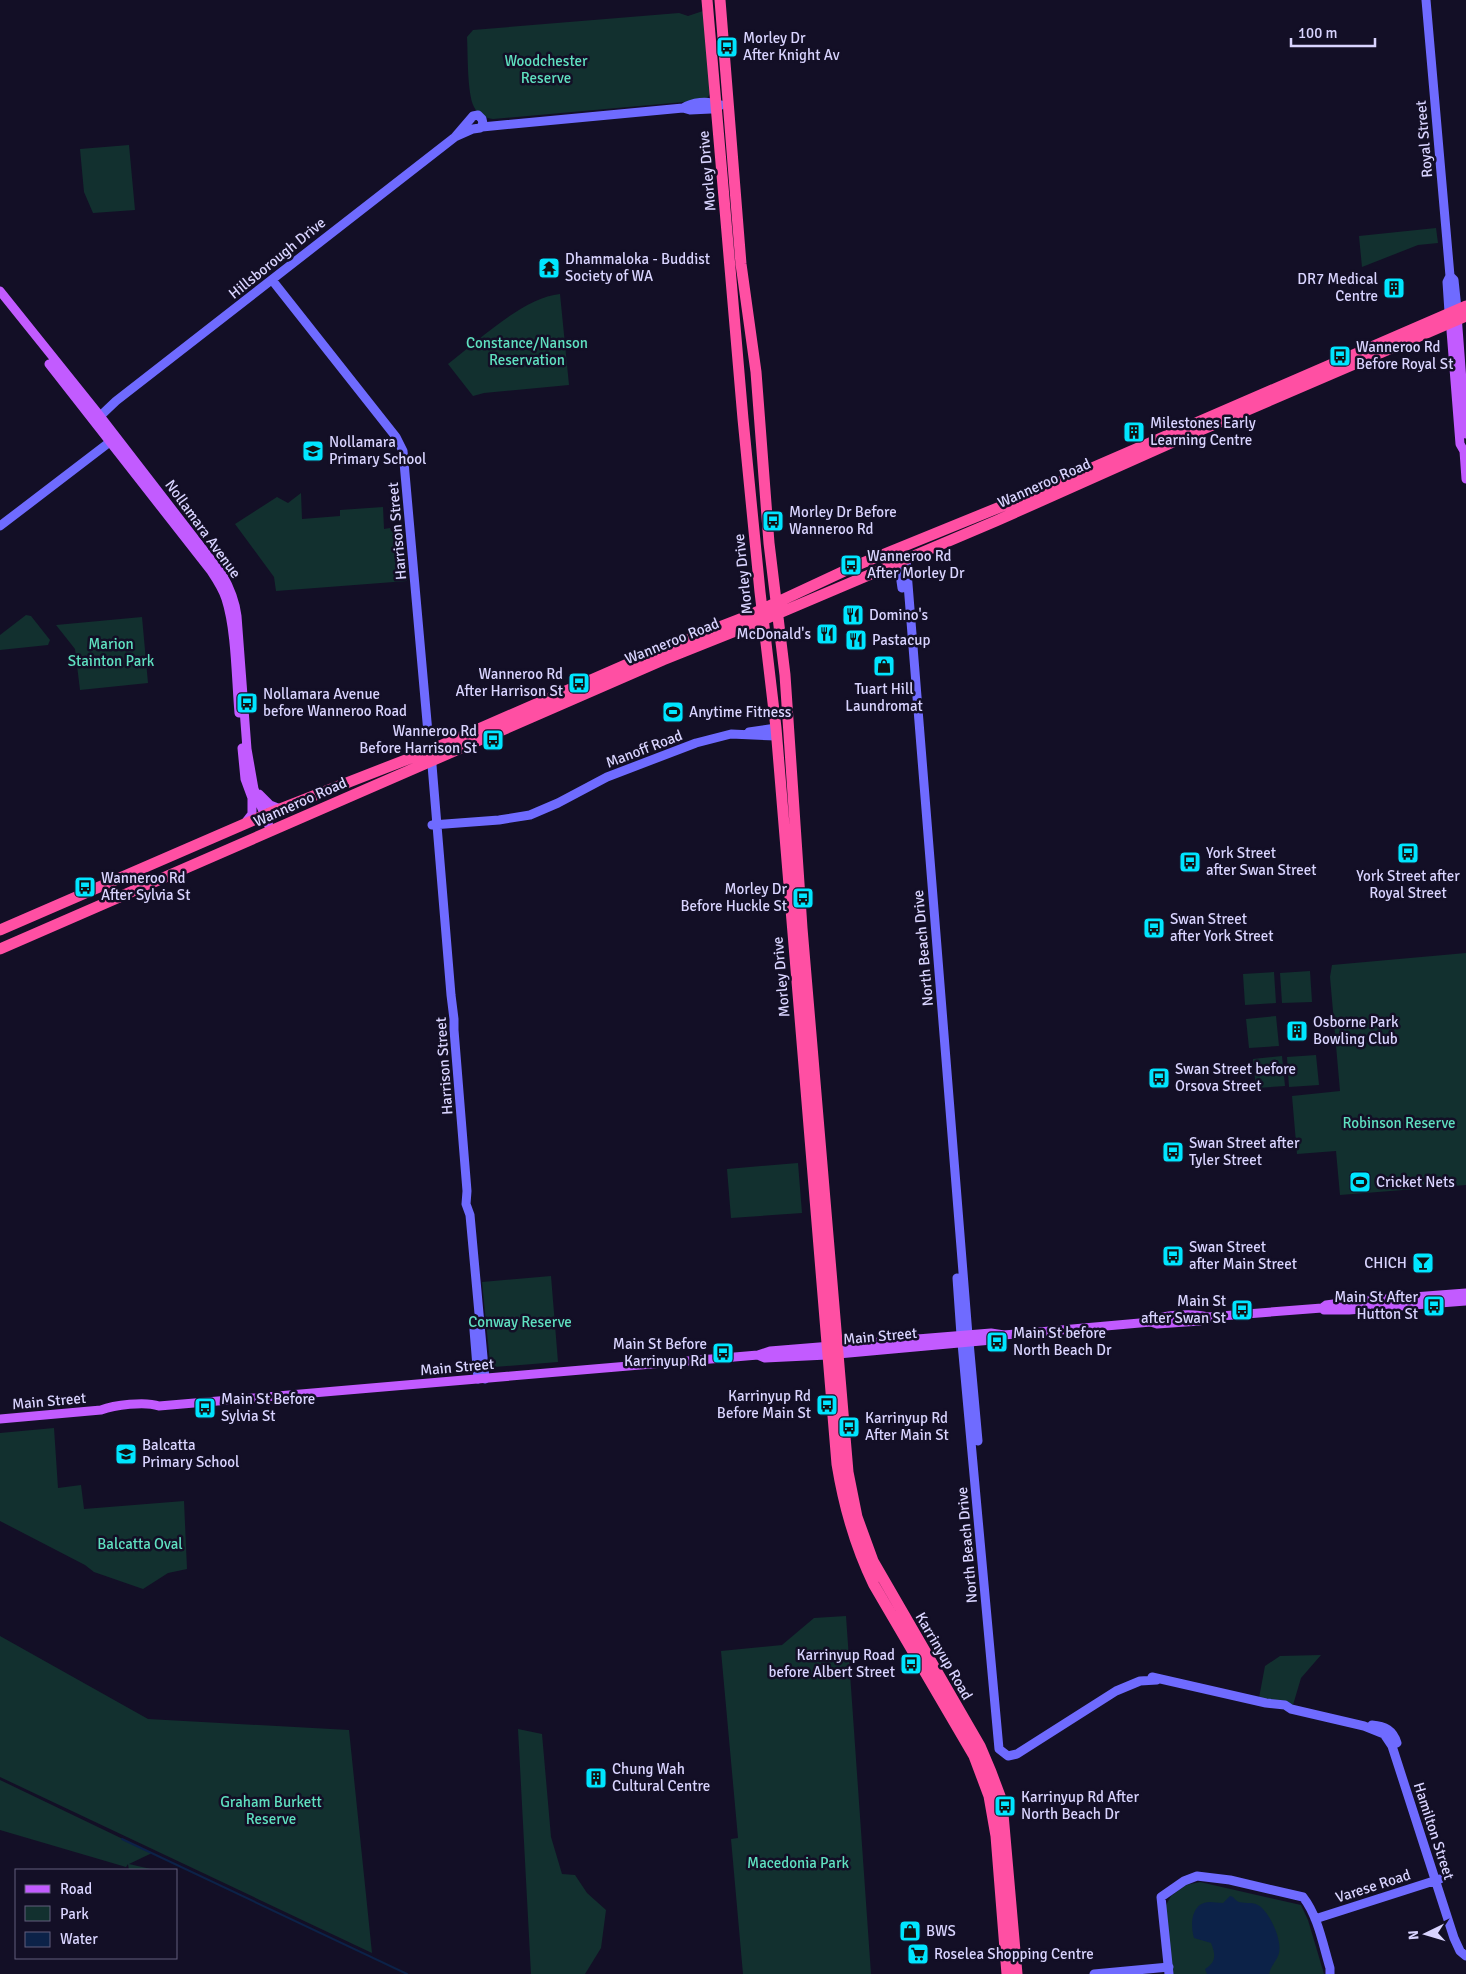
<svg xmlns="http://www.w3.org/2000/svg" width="1466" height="1974" viewBox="0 0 1466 1974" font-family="Signika,sans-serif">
<rect width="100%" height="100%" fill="#130f26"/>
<!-- green -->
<path fill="#12302f" d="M703 11 711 92 706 100 493 119C485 118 478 115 474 107 467 93 468 54 467 37L473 30 679 13 688 16Z
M129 145 135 210 93 213 84 192 80 149Z
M1436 228 1438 243 1418 245 1362 267 1359 236Z
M560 294 569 385 484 393 473 396 448 364C478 341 524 297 560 294Z
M301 493 302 519 340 516V510L383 507 384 529 390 528 391 531H394L395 528H403L407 581 276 591 274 577 235 524 277 497 288 503Z
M26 615 31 616 50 640 48 645 0 650V635Z
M142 617 148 683 80 690 75 649 56 625Z
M1466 953V1185L1340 1195 1336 1151 1297 1154 1292 1096 1340 1091 1330 977 1332 965Z
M1310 971 1312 1002 1282 1003 1280 973Z
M1274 972 1276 1003 1245 1005 1243 974Z
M1276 1016 1279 1046 1249 1048 1246 1019Z
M1316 1055 1319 1085 1289 1087 1287 1057Z
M1282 1056 1285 1086 1256 1088 1253 1059Z
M798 1163 802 1213 731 1218 727 1169Z
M551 1276 558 1362 494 1367 490 1363 482 1282Z
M54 1428 58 1488 81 1485 84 1509 184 1501 187 1569 168 1573 143 1589 94 1572 85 1565 0 1521V1433Z
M846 1616 871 1974H743L731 1839 738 1838 721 1651 782 1645 814 1618Z
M0 1636 148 1719 349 1730 372 1953 0 1777Z
M1321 1655 1301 1678 1293 1705 1259 1698 1265 1666 1280 1656Z
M518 1729 542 1734 551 1837 562 1874 575 1875 587 1893 606 1910 601 1948 585 1974H531Z
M0 1780 152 1853 129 1864 155 1870H129L128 1864 126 1867 0 1830Z
M1200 1882 1301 1905 1308 1920 1324 1974H1171L1165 1907 1171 1896 1186 1885Z"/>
<!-- water -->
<path fill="#0c2248" d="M1230 1896C1235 1897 1234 1900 1239 1902 1247 1904 1254 1901 1261 1907 1271 1916 1282 1940 1279 1953 1277 1961 1271 1965 1269 1974H1207L1205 1969C1216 1962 1216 1955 1211 1943L1194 1938C1190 1925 1191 1902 1210 1902 1214 1902 1218 1903 1223 1903Z"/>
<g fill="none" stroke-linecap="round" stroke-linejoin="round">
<!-- stream -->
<path stroke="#0c2248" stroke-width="2" d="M122 1839 407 1974"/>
<!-- secondary -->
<path stroke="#6f6bff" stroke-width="9" d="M1426 0 1450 276 1454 280 1457 309
M683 108C692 102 708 100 717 105
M482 127 683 108 690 110 711 109 721 105
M272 280 396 437 403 451 428 733
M1449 312 1447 282 1450 276
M96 420 116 401 455 137 473 129 480 128 483 124 482 119 478 115 473 116 455 137
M0 526 115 438
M906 559 968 1335
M895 564 900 574 902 588
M749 732 776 728
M429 758 432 765 451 995 454 1019V1030L467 1191 466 1204 470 1215 485 1379
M432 825 499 820 530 815 558 803 607 777 696 743 731 734 776 736
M957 1278 961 1335
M474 1330 478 1379
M969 1342 978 1441
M962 1343 999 1749 1008 1756 1017 1754 1116 1691 1140 1681 1157 1680
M1152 1677 1266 1703 1285 1705 1291 1709 1364 1726 1384 1734 1392 1746 1454 1938 1460 1951 1466 1956
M1372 1725C1385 1726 1393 1730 1397 1743
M1315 1919 1440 1879
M1094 1974 1169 1967
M1169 1974 1161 1897 1184 1881 1197 1876 1230 1880 1303 1897C1318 1916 1323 1945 1330 1968V1974"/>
<!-- primary -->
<path stroke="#c25bff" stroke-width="9" d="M0 291 97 412 222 574C230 588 235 600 237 616L247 749 254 789 271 831
M1457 315 1466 434
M1450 318 1460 444 1464 451 1466 479
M49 364 211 571C217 580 223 589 226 599 236 630 236 679 239 713
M242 748 245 779 252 798
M259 794 270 805 280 809
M245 823 252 814V799
M1324 1310H1349L1466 1301
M1151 1322C1161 1314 1195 1313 1208 1317
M758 1355 765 1358 827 1355 992 1340 1004 1335 1151 1322 1157 1324 1200 1321 1208 1317 1322 1308 1326 1305 1348 1302 1466 1293
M0 1419 101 1410C114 1405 145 1401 159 1406L758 1355 770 1351 991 1333 1004 1335"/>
<!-- highway -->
<path stroke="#ff4fa3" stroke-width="11" d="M707 0 743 419 760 592 776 728 837 1464C844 1507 855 1546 874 1585L974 1756 989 1796 996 1836 1007 1974
M720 0 741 264 756 372 769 543 785 675 802 928 848 1472 857 1517 873 1561 980 1746 991 1772 1000 1796 1003 1814 1017 1974
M0 930 272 812 426 752 655 652 750 615 855 566 1032 494 1466 306
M0 949 663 660 763 620 996 521 1173 442 1466 316"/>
</g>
<!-- icons -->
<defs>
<g id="bus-square" transform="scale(1.125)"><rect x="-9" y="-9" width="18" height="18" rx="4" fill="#00e5ff" stroke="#130f26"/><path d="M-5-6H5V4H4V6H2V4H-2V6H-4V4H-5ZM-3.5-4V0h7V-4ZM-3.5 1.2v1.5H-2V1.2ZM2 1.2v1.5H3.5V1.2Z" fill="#111"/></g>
<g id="temple-square" transform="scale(1.125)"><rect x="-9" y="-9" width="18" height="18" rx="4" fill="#00e5ff" stroke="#130f26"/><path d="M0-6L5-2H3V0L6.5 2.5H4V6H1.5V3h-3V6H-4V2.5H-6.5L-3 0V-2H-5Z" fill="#111"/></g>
<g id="building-square" transform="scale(1.125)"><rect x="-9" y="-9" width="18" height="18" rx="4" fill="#00e5ff" stroke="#130f26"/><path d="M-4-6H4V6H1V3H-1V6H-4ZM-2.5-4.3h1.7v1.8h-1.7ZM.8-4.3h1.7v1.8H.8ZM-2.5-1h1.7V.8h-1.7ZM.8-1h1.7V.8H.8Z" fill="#111"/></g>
<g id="school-square" transform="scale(1.125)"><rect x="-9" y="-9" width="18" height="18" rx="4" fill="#00e5ff" stroke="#130f26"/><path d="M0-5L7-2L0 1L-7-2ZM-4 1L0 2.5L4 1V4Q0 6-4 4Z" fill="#111"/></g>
<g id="restaurant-square" transform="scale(1.125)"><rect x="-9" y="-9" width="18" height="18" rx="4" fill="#00e5ff" stroke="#130f26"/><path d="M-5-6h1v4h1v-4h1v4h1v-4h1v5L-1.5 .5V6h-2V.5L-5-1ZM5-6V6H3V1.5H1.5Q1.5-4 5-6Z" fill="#111"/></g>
<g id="shop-square" transform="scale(1.125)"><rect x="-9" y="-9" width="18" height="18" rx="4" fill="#00e5ff" stroke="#130f26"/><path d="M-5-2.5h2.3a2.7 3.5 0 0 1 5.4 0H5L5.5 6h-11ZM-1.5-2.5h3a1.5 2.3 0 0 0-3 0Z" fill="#111"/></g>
<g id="stadium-square" transform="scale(1.125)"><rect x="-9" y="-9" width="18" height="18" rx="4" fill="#00e5ff" stroke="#130f26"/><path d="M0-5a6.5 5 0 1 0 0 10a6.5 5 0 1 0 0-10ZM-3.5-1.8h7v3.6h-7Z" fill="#111"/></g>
<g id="bar-square" transform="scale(1.125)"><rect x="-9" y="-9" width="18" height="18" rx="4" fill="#00e5ff" stroke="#130f26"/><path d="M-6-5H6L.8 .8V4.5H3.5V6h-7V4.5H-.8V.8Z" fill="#111"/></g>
<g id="supermarket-square" transform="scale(1.125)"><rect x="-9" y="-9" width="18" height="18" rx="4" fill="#00e5ff" stroke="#130f26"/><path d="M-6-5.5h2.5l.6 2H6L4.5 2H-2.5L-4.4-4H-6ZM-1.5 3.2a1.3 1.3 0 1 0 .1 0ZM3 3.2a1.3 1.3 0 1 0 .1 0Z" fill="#111"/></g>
</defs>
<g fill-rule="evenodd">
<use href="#bus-square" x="727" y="47"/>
<use href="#temple-square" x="549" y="268"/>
<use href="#building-square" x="1394" y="288"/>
<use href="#bus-square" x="1340" y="356"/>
<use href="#building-square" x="1134" y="432"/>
<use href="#school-square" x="313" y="451"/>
<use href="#bus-square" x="773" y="521"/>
<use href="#bus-square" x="851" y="565"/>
<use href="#restaurant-square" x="853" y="615"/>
<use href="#restaurant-square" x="827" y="634"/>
<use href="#restaurant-square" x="856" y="640"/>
<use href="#shop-square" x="884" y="666"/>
<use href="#bus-square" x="579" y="683"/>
<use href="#bus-square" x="247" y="703"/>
<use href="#stadium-square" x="673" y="712"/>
<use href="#bus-square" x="493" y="740"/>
<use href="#bus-square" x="1408" y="853"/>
<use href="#bus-square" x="1190" y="862"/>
<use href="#bus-square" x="85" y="887"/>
<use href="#bus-square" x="803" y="898"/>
<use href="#bus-square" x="1154" y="928"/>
<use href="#building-square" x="1297" y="1031"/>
<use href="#bus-square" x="1159" y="1078"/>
<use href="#bus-square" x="1173" y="1152"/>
<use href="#stadium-square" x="1360" y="1182"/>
<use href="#bus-square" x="1173" y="1256"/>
<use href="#bar-square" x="1423" y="1263"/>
<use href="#bus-square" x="1434" y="1306"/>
<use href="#bus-square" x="1242" y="1310"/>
<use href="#bus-square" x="997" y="1342"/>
<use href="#bus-square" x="723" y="1353"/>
<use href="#bus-square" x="827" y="1405"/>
<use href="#bus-square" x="205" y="1408"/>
<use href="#bus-square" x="849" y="1427"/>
<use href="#school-square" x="126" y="1454"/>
<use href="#bus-square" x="911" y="1664"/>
<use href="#building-square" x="596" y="1778"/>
<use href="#bus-square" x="1005" y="1806"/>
<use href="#shop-square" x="910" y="1931"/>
<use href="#supermarket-square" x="918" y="1954"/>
</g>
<g text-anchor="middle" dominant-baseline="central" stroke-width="5" stroke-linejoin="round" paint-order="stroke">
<!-- poi labels -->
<g font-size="15" fill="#d9d4ff" stroke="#130f26" text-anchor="start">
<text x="743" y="38">Morley Dr<tspan x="743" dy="17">After Knight Av</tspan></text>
<text x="565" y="259">Dhammaloka - Buddist<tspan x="565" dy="17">Society of WA</tspan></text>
<text x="1378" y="279" text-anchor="end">DR7 Medical<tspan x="1378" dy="17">Centre</tspan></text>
<text x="1356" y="347">Wanneroo Rd<tspan x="1356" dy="17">Before Royal St</tspan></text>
<text x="1150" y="423">Milestones Early<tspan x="1150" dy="17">Learning Centre</tspan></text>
<text x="329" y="442">Nollamara<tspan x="329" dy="17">Primary School</tspan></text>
<text x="789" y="512">Morley Dr Before<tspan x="789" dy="17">Wanneroo Rd</tspan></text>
<text x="867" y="556">Wanneroo Rd<tspan x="867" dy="17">After Morley Dr</tspan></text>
<text x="869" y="615">Domino's</text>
<text x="811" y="634" text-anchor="end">McDonald's</text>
<text x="872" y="640">Pastacup</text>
<text x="563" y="674" text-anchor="end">Wanneroo Rd<tspan x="563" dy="17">After Harrison St</tspan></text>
<text x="884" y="689" text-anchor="middle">Tuart Hill<tspan x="884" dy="17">Laundromat</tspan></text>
<text x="263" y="694">Nollamara Avenue<tspan x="263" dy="17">before Wanneroo Road</tspan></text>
<text x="689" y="712">Anytime Fitness</text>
<text x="477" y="731" text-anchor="end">Wanneroo Rd<tspan x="477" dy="17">Before Harrison St</tspan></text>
<text x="1206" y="853">York Street<tspan x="1206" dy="17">after Swan Street</tspan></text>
<text x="1408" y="876" text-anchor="middle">York Street after<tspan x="1408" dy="17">Royal Street</tspan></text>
<text x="101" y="878">Wanneroo Rd<tspan x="101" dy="17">After Sylvia St</tspan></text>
<text x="787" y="889" text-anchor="end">Morley Dr<tspan x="787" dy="17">Before Huckle St</tspan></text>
<text x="1170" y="919">Swan Street<tspan x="1170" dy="17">after York Street</tspan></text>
<text x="1313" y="1022">Osborne Park<tspan x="1313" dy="17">Bowling Club</tspan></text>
<text x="1175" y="1069">Swan Street before<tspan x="1175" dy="17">Orsova Street</tspan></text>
<text x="1189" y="1143">Swan Street after<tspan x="1189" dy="17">Tyler Street</tspan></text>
<text x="1376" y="1182">Cricket Nets</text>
<text x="1189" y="1247">Swan Street<tspan x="1189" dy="17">after Main Street</tspan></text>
<text x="1407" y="1263" text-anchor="end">CHICH</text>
<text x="1418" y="1297" text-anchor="end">Main St After<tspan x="1418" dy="17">Hutton St</tspan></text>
<text x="1226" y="1301" text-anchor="end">Main St<tspan x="1226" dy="17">after Swan St</tspan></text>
<text x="1013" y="1333">Main St before<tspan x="1013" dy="17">North Beach Dr</tspan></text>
<text x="707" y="1344" text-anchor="end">Main St Before<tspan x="707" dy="17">Karrinyup Rd</tspan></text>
<text x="811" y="1396" text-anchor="end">Karrinyup Rd<tspan x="811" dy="17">Before Main St</tspan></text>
<text x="221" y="1399">Main St Before<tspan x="221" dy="17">Sylvia St</tspan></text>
<text x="865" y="1418">Karrinyup Rd<tspan x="865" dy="17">After Main St</tspan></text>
<text x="142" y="1445">Balcatta<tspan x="142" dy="17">Primary School</tspan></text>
<text x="895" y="1655" text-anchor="end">Karrinyup Road<tspan x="895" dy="17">before Albert Street</tspan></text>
<text x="612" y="1769">Chung Wah<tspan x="612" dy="17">Cultural Centre</tspan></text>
<text x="1021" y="1797">Karrinyup Rd After<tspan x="1021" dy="17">North Beach Dr</tspan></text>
<text x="926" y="1931">BWS</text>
<text x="934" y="1954">Roselea Shopping Centre</text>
</g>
<!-- park labels -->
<g font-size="15" fill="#5fe0c0" stroke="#130f26">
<text x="546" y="61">Woodchester<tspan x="546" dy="17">Reserve</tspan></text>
<text x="527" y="343">Constance/Nanson<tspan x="527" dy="17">Reservation</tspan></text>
<text x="111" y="644">Marion<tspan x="111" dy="17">Stainton Park</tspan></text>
<text x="1399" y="1123">Robinson Reserve</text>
<text x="520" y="1322">Conway Reserve</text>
<text x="140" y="1544">Balcatta Oval</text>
<text x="271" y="1802">Graham Burkett<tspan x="271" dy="17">Reserve</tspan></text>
<text x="798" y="1863">Macedonia Park</text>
</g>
<!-- street labels -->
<g font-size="15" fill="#d9d4ff" stroke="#130f26">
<text transform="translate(1424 139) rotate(-95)">Royal Street</text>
<text transform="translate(707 171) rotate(-95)">Morley Drive</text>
<text transform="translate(277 258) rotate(-39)">Hillsborough Drive</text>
<text transform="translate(1044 483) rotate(-24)">Wanneroo Road</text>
<text transform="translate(203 529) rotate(54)">Nollamara Avenue</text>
<text transform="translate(397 531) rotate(-95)">Harrison Street</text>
<text transform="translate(743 574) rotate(-96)">Morley Drive</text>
<text transform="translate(672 641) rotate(-22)">Wanneroo Road</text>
<text transform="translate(644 749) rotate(-21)">Manoff Road</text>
<text transform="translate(300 802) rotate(-24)">Wanneroo Road</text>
<text transform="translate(923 948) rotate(-95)">North Beach Drive</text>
<text transform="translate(781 977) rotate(-95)">Morley Drive</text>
<text transform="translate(444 1066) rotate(-94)">Harrison Street</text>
<text transform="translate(880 1336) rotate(-5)">Main Street</text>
<text transform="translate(457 1367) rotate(-5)">Main Street</text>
<text transform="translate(49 1401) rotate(-5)">Main Street</text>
<text transform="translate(967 1545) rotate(-95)">North Beach Drive</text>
<text transform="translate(944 1656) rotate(60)">Karrinyup Road</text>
<text transform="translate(1434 1831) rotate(72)">Hamilton Street</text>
<text transform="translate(1373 1886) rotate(-18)">Varese Road</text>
</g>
</g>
<!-- legend -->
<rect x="15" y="1869" width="162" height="90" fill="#130f26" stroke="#625e7d"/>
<rect x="25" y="1885" width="25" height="8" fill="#c25bff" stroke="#625e7d"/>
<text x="60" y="1894" font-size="15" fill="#d9d4ff">Road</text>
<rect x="25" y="1906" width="25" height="15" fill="#12302f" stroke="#625e7d"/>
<text x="60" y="1919" font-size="15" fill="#d9d4ff">Park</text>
<rect x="25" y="1932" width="25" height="15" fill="#0c2248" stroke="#625e7d"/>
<text x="60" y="1944" font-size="15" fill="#d9d4ff">Water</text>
<!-- north arrow -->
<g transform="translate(1426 1934) rotate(265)" stroke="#130f26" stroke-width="4" paint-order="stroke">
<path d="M0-4L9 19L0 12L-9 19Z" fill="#d9d4ff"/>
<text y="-8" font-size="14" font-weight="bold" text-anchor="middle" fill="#d9d4ff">N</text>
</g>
<!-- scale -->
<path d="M1291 38v8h84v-8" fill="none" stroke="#d9d4ff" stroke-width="2.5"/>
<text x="1298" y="38" font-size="15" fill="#d9d4ff" stroke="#130f26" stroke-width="4" paint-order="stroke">100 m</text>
</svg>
